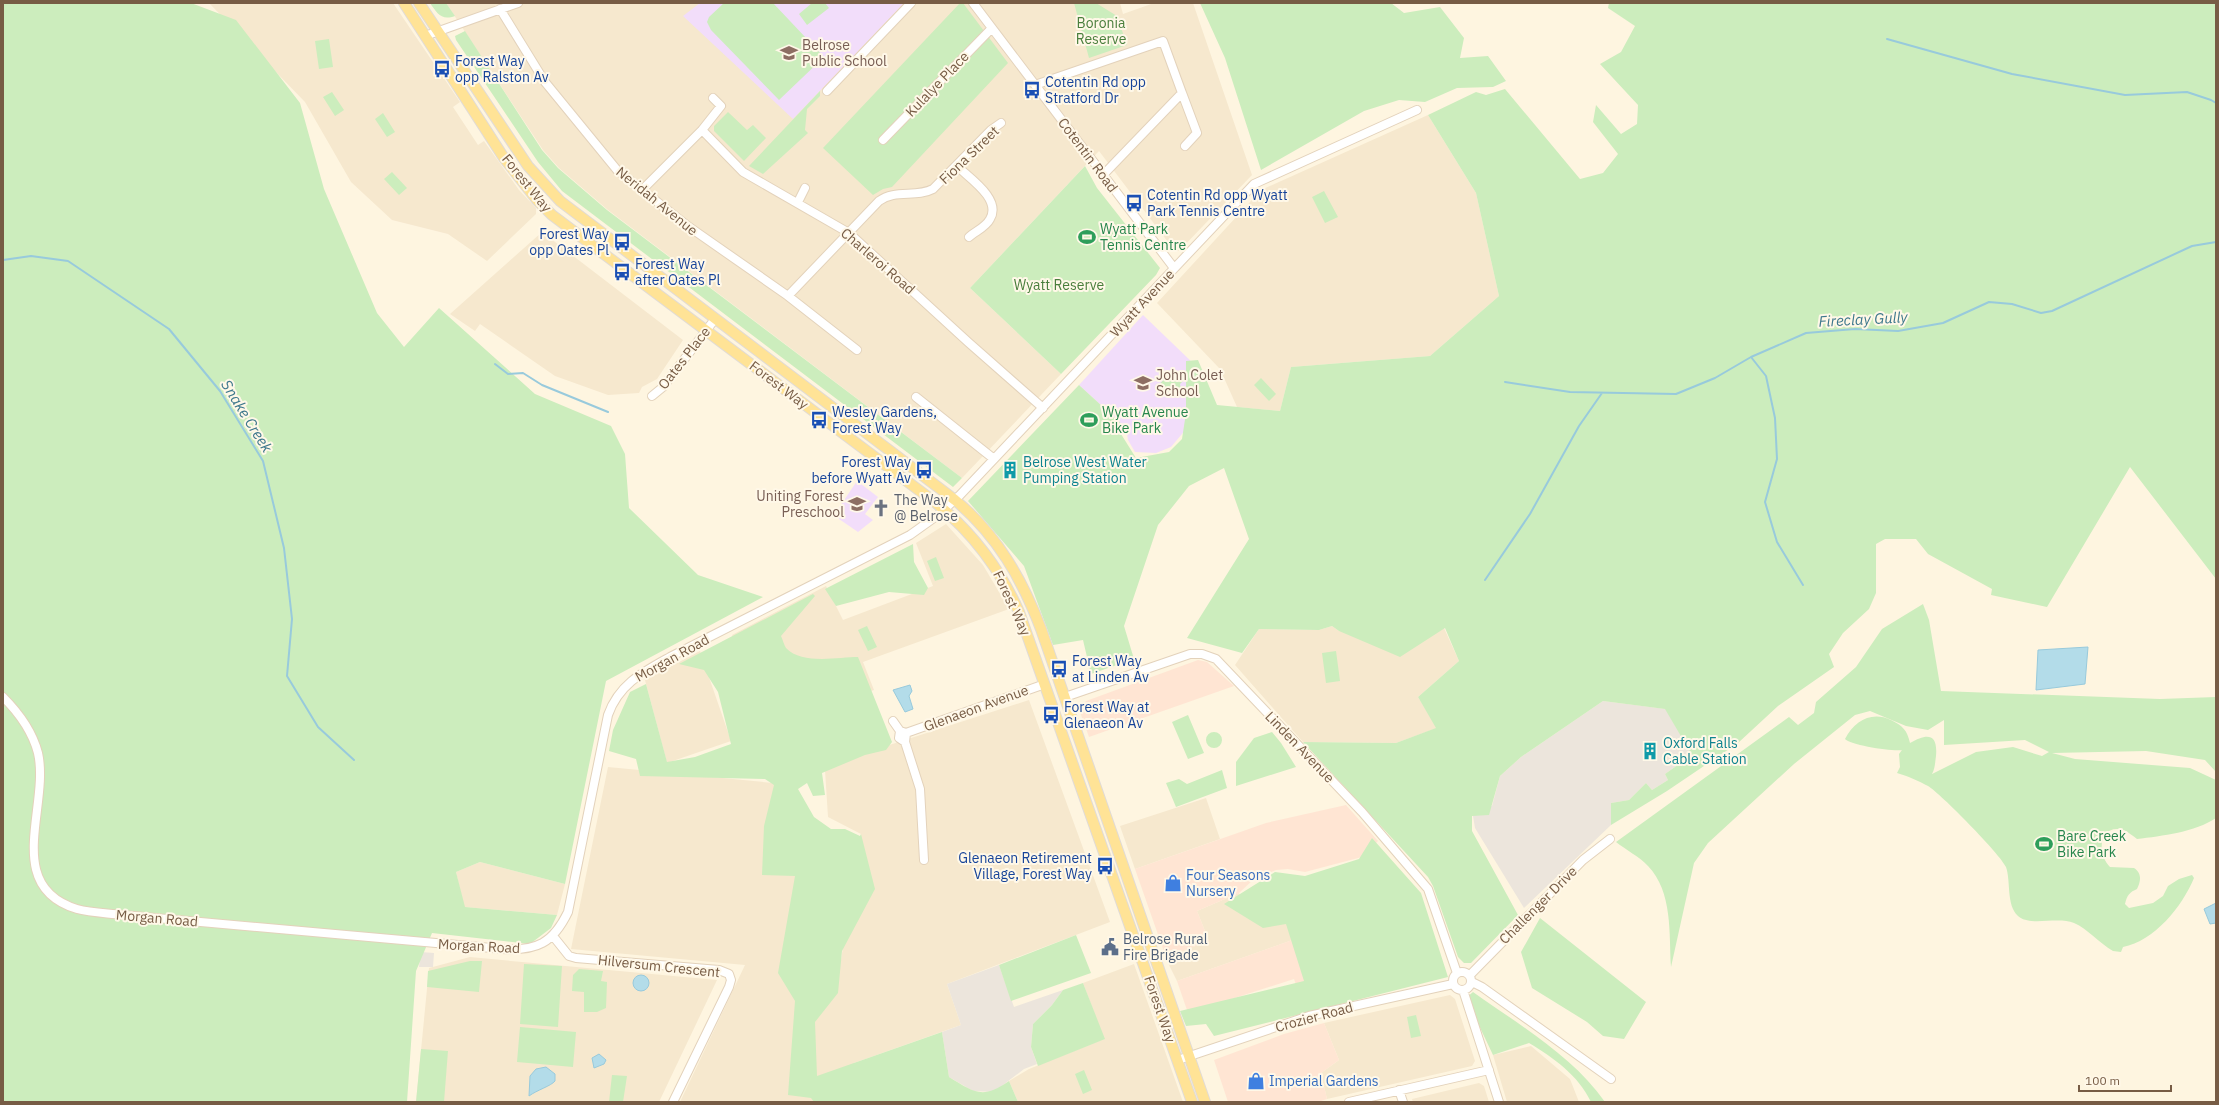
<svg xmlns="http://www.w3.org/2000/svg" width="2219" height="1105" viewBox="0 0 2219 1105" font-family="'IBM Plex Sans',sans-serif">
<rect width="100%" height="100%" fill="#fef5e0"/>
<!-- residential -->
<path fill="#f6e8ce" d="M209 3H393L460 102 453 107 478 145 484 141 519 190 536 208V214L487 261 448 234 392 220 351 182 305 102Z
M446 3H1120L1123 14 1154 3H1193L1252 175 1179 251 1174 250 1099 151 970 288 1061 374 962 478 608 210 559 168 543 150Z
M1428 115 1476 193 1499 296 1430 356 1291 367 1280 411 1237 407 1220 369 1157 303 1261 190Z
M542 232 683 340 657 379 642 387 639 393 608 395 555 376 480 324 475 331 450 314Z
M946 524 983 565 1009 609 863 662 874 690 764 729 732 635 826 586 843 620 933 586 916 543Z
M1332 626 1339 631 1444 628 1459 661 1418 697 1437 728 1396 743 1303 742 1235 665 1259 629 1319 630Z
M700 651 731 741 667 763 645 680Z
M1029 700 1110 922 947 984 961 1025 854 1063V1092L824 1102H680L745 965 571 949 608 767 784 784 841 960 861 834 828 817 825 770 846 759Z
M1206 798 1220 839 1135 869 1120 826Z
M480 862 565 884 557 915 464 907 456 872Z
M1239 893 1251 916 1290 920 1295 939 1177 981 1168 963 1179 952 1209 941 1197 911Z
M470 957 522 962 717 980 659 1102H416L429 968Z
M1134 964 1183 1102H1018L1009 1081 1029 1069 1104 1039 1083 983Z
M1450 995 1455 999 1475 1061 1472 1066 1327 1099 1321 1073 1339 1060 1324 1023Z
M1531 1046 1570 1079 1579 1102H1507L1493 1055Z
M1479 1083 1484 1086 1489 1102H1413L1412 1099Z"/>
<!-- commercial -->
<path fill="#ffe5d3" d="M1198 660 1207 662 1234 686 1089 737 1080 712 1086 701Z
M1346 805 1378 841 1362 857 1305 872 1288 869 1276 870 1253 880 1239 893 1197 911 1209 941 1179 952 1168 963 1135 869 1266 823Z
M1295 939 1317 1008 1305 1011 1294 979 1188 1013 1177 981Z
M1324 1023 1339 1060 1321 1073 1327 1099 1318 1102H1228L1214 1060 1284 1034Z"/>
<!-- industrial -->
<path fill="#ece5dc" d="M1603 701 1666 709 1692 755 1665 774 1668 780 1652 790 1646 783 1629 800 1611 803V825L1524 908 1475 828 1472 810 1492 806 1500 776 1521 757Z
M421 952 434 953 433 967H419Z
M999 965 1014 1007 1063 990 1052 1005 1033 1024 1031 1047 1037 1064 1024 1069 994 1092 973 1091 949 1077 942 1032 961 1025 947 984Z"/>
<!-- education -->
<path fill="#f2ddfa" d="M700 3H904L793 119 683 16Z
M1143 315 1196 366 1198 415 1171 447 1156 453 1135 452 1128 440 1126 428 1079 385Z
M857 481 878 497 865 514 873 520 858 532 839 519 836 512Z"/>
<!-- green -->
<path fill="#ccedbd" d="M3 3H191L236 20 300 103 324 189 377 313 404 347 439 308 535 394 611 426 625 454 629 508 698 575 763 597 606 681 565 884 480 862 456 872 465 907 557 915 551 928 530 944 432 933 416 971 407 1102H3Z
M430 3H446L455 16C441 21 437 13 430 3Z
M724 3H773L824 57 779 100 711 30 707 22 709 17Z
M812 3H825L829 8 807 25 799 14Z
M960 3H963L1008 63 892 187 883 189 873 195 823 148Z
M1074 3H1096L1117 16 1127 45 1089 58Z
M1200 3H1391L1404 13 1440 7 1464 38 1460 58 1488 56 1506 81 1493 87 1457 88 1425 102 1399 100 1364 111 1261 170 1225 58Z
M1609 3H2216V579L2130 467 2047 607 1991 595 1992 589 1928 554 1916 539H1885L1876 544V593L1869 609 1843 633 1829 654 1834 667 1778 706 1738 743 1667 791 1611 825V803L1629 800 1646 783 1652 790 1668 780 1665 774 1692 755 1665 709 1603 701 1521 757 1500 776 1489 815 1472 816V831L1518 915 1471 963H1464L1458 957 1433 886 1428 877 1303 742 1396 743 1436 728 1418 697 1459 661 1445 628 1400 657 1339 631 1332 626 1319 630 1259 629 1242 653 1187 638 1249 539 1224 468 1189 486 1158 525 1124 626 1134 659 1091 674 1083 640 1053 645 1024 566 968 501 1079 385 1126 428 1121 434 1136 458 1169 452 1182 439 1186 413V361L1198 360 1217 405 1280 411 1291 367 1430 356 1499 296 1476 193 1428 115 1476 92 1486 95 1505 89 1580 179 1603 173 1618 154 1593 122 1596 105 1621 134 1637 124 1638 105 1600 64 1621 52 1635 26 1608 8Z
M465 31 542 150 558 168 607 210 962 478 953 487 562 191 538 162 456 40 455 36Z
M329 39 333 67 319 69 315 41Z
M820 91V96L807 109 805 130 808 133 763 174 749 166Z
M332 92 344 110 335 116 323 97Z
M728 112 747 130 753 125 766 138 744 161 714 131V126Z
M383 113 395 132 387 137 375 119Z
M1085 166 1097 188 1160 268 1156 275 1061 374 970 288Z
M392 172 407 188 399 195 384 179Z
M1324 191 1338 217 1325 223 1312 197Z
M1180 375 1183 381 1180 384 1181 389 1164 393 1158 385 1168 376Z
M1261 378 1276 394 1269 401 1254 385Z
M913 544 914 562 928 588 924 595 889 592 836 606 825 589Z
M936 557 944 578 935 581 927 561Z
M813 594 815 596 781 636C783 640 784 645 786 648 802 665 838 657 858 657L892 742 886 750 865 755 822 773 825 795 813 796 807 783 798 789 814 817 831 829H845L860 836 861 834 875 889 842 951 838 993 815 1022 817 1076 942 1032 949 1077C974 1092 982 1100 1009 1081L1018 1102H814L811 1098 788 1095 795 1001 778 973 795 876 762 875 764 826 774 785 765 779 640 776 636 759 609 751 613 730 630 692 646 684 667 762 695 757 731 744 718 692 704 670 679 664Z
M1923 604 1929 620 1941 691 2160 699 2216 697V772L2205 760 2146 751 2052 753 2075 759 2190 768 2216 780V818C2195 832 2162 836 2137 839 2133 836 2128 832 2124 830 2099 823 2096 853 2110 867L2134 868C2142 873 2141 881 2137 889 2130 892 2127 895 2125 904L2129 908 2153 903 2163 896 2168 886 2179 879 2192 875 2194 878C2182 907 2154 941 2123 947L2121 952 2113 951C2099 943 2088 929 2074 923 2057 916 2030 927 2018 916 2006 905 2011 881 2006 867 2001 855 1940 793 1928 786 1919 781 1907 776 1897 773L1900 767 1899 754 1902 750C1894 752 1850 745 1845 739 1855 720 1872 711 1891 720 1903 726 1907 730 1910 743 1927 733 1938 733 1936 756 1935 763 1935 769 1932 774L1976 752 2013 747 2042 756 2049 752 2025 740 1944 745V720L1928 730 1906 726 1870 711 1855 715 1794 764 1708 843 1694 863 1671 967C1669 934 1673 892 1648 866 1640 857 1626 850 1616 842L1789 717 1798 725 1814 713 1816 702 1856 667 1882 629Z
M867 626 877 647 868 651 858 630Z
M1336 651 1340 681 1326 683 1322 653Z
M1188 715 1204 753 1188 759 1172 722Z
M1206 740a8 8 0 1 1 16 0a8 8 0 1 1-16 0Z
M1272 732 1281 743 1296 767 1236 786V762L1254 738Z
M1222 770 1227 788 1176 807 1166 783 1179 779 1187 784Z
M1372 838 1421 893 1448 977 1214 1036 1206 1024 1186 1026 1180 1011 1304 981 1286 924 1263 928 1224 904 1275 872 1305 876 1359 859Z
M1540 918 1646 1002 1624 1039 1603 1036 1587 1022 1532 988 1521 952Z
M1076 935 1091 973 1011 1001 999 965Z
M470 961H482L479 992 427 987 428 971Z
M524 964 562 966 558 1027 520 1024Z
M579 969 603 971 601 981 607 982 606 1008 597 1012H584V992L572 991 573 975Z
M1083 983 1105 1039 1038 1066 1031 1047 1033 1024 1052 1005 1063 990Z
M1473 992C1518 1024 1573 1056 1605 1102H1591C1578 1075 1554 1058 1529 1043L1493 1055 1466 998Z
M1416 1015 1421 1036 1411 1038 1407 1017Z
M520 1027 576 1032 573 1067 517 1062Z
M421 1049 448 1051 444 1102H416Z
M1084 1070 1092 1090 1083 1094 1075 1074Z
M612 1075 627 1076 623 1102H609Z"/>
<!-- water -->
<path fill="#b3dce9" stroke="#98cadc" d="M2088 647 2085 684 2036 690 2038 650Z
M910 685 912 691 909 696 913 709 905 712 893 690Z
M2216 903V923L2210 924 2204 909Z
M633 983a8 8 0 1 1 16 0a8 8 0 1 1-16 0Z
M599 1054 606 1060 604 1064 594 1068 592 1058Z
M546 1067 555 1074V1081C551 1086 537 1090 529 1096L530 1076 536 1069Z"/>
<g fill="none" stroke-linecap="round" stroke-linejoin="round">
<!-- stream -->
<path stroke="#98cadc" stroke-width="2" d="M1887 39 2012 74 2125 95 2187 92 2211 100 2216 103
M3 260 31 256 68 261 169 329 220 391 263 461 284 548 292 619 287 676 318 727 354 760
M1751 357 1766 376 1775 418 1777 459 1765 502 1777 542 1803 585
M495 364 508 374 523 373 542 385 608 412
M1505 382 1570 392 1676 394 1715 378 1751 357 1806 333 1855 329 1898 331 1943 323 1989 302 2012 304 2041 313 2052 311 2192 246 2216 242
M1485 580 1530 514 1579 426 1602 393"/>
<!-- minor casing -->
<g stroke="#e3d2bb" stroke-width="10">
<path id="minor" d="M973 3 1174 268
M500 9 545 82 617 170 685 224 788 296 857 350
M425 36 518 3
M1035 85 1163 41 1182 93 1103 175
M827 91 911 3
M1182 93 1197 133 1185 146
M702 130 743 172 849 233 968 342 1043 408
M883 140 992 28
M957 166C969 178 1002 199 990 219 986 227 976 231 969 237
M642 190 702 130 721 106 713 98
M798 202 805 188
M788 296 879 201C895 189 916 198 933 189L991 130 1001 123
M652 396 663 387 715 319
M916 397 994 459
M3 697C19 713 32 730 38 753 50 806 2 886 77 909 91 913 108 913 123 915L503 949C537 951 553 943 568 912L608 715C619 684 643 672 670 657L910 535 938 515 960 495 1254 184 1417 110
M1065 697 1190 654H1202L1216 659 1362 812 1428 889 1457 973
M893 721 900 731 906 733 905 742 899 738 900 731
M906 733 1045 684
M905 742 920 789 924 860
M553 936 569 956 576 958 719 970 729 974 731 980 729 987 673 1102
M1453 981a9 9 0 1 1 18 0a9 9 0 1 1-18 0Z
M1470 975 1583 860 1610 839
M1472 982 1482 987 1611 1079
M1463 990 1499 1102
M1178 1060 1309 1016 1453 984
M1399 1090 1403 1102
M1349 1102 1489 1070"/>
</g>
<!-- major casing -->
<g stroke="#e1dbd6" stroke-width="12">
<path id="major" d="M404 3 504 158 537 200 552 215 936 503C973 533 1000 569 1019 612L1192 1102
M419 3 528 166 560 201 955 500C997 535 1022 579 1041 629L1205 1102"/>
</g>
<!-- minor -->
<use href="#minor" stroke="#fff" stroke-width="8"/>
<!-- major -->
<use href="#major" stroke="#ffe396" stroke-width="10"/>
</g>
<!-- icons -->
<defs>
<g id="school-bare" transform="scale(1.38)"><path d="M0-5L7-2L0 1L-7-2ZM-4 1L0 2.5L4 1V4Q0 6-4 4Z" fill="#8d6e63" stroke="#fff8e8" stroke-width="2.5" paint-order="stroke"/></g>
<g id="bus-bare" transform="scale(1.38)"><path d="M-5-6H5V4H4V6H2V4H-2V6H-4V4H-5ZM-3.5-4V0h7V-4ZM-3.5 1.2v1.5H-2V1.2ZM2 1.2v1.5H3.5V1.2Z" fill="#1a4fb4" stroke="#fff8e8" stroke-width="2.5" paint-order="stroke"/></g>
<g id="stadium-bare" transform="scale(1.38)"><path d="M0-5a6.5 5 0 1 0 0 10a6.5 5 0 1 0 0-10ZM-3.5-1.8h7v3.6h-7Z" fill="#2e9e5b" stroke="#fff8e8" stroke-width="2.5" paint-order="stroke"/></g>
<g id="building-bare" transform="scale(1.38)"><path d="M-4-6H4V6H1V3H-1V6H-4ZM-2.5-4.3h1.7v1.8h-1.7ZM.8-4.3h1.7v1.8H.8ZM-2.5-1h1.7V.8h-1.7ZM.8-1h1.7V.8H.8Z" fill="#0f9aa8" stroke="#fff8e8" stroke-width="2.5" paint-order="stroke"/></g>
<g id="church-bare" transform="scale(1.38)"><path d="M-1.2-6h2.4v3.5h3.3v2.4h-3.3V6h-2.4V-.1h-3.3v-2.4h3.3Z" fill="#6b7280" stroke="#fff8e8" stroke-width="2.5" paint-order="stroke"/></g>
<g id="shop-bare" transform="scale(1.38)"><path d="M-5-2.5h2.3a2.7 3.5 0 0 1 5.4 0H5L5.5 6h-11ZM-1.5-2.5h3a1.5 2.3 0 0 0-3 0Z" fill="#3f7fe0" stroke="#fff8e8" stroke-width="2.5" paint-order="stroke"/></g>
<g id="civic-bare" transform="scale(1.38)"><path d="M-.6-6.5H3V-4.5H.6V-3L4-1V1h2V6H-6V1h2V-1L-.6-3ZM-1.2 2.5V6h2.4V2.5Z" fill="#5c6f8a" stroke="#fff8e8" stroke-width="2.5" paint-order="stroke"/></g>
</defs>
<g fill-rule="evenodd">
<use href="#school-bare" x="789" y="53"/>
<use href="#bus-bare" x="442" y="69"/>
<use href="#bus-bare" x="1032" y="90"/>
<use href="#bus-bare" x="1134" y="203"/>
<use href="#stadium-bare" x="1087" y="237"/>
<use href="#bus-bare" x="622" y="242"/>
<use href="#bus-bare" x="622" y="272"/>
<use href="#school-bare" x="1143" y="383"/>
<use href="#bus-bare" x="819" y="420"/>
<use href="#stadium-bare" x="1089" y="420"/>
<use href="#bus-bare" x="924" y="470"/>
<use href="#building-bare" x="1010" y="470"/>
<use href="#school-bare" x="857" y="504"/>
<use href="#church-bare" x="881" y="508"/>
<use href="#bus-bare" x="1059" y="669"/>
<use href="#bus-bare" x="1051" y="715"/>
<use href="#building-bare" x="1650" y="751"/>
<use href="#stadium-bare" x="2044" y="844"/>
<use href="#bus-bare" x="1105" y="866"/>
<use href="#shop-bare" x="1173" y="883"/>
<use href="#civic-bare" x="1110" y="947"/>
<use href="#shop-bare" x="1256" y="1081"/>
</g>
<g text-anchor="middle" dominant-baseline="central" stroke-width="4" stroke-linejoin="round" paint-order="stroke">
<!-- park labels -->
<g font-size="14" fill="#497e3c" stroke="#fff8e8">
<text x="1101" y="23">Boronia<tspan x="1101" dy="16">Reserve</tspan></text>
<text x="1059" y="285">Wyatt Reserve</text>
</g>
<!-- education labels -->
<g font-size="14" fill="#785e54" stroke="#fff8e8" text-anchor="start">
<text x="802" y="45">Belrose<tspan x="802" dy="16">Public School</tspan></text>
<text x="1156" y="375">John Colet<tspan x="1156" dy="16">School</tspan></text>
<text x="844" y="496" text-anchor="end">Uniting Forest<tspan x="844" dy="16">Preschool</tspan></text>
</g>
<!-- transit labels -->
<g font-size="14" fill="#164399" stroke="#fff8e8" text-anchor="start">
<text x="455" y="61">Forest Way<tspan x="455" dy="16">opp Ralston Av</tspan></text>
<text x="1045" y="82">Cotentin Rd opp<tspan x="1045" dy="16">Stratford Dr</tspan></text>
<text x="1147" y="195">Cotentin Rd opp Wyatt<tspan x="1147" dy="16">Park Tennis Centre</tspan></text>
<text x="609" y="234" text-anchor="end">Forest Way<tspan x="609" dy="16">opp Oates Pl</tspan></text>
<text x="635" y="264">Forest Way<tspan x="635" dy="16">after Oates Pl</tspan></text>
<text x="832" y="412">Wesley Gardens,<tspan x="832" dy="16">Forest Way</tspan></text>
<text x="911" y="462" text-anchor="end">Forest Way<tspan x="911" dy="16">before Wyatt Av</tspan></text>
<text x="1072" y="661">Forest Way<tspan x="1072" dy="16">at Linden Av</tspan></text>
<text x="1064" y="707">Forest Way at<tspan x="1064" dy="16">Glenaeon Av</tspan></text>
<text x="1092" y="858" text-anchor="end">Glenaeon Retirement<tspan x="1092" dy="16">Village, Forest Way</tspan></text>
</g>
<!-- street labels -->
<g font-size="14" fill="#775c45" stroke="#fff8e8">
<text transform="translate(937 84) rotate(-46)">Kulalye Place</text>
<text transform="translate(969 155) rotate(-44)">Fiona Street</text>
<text transform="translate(1088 155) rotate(53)">Cotentin Road</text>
<text transform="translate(527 183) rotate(51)">Forest Way</text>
<text transform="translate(657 201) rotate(39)">Neridah Avenue</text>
<text transform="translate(878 261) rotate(41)">Charleroi Road</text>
<text transform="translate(1142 303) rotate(-47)">Wyatt Avenue</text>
<text transform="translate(684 358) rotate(-52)">Oates Place</text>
<text transform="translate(779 385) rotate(37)">Forest Way</text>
<text transform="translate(1012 603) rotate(65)">Forest Way</text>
<text transform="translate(672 658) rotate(-29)">Morgan Road</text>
<text transform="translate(976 708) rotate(-20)">Glenaeon Avenue</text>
<text transform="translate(1300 747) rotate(46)">Linden Avenue</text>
<text transform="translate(1538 905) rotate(-45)">Challenger Drive</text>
<text transform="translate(157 918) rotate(5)">Morgan Road</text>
<text transform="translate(479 946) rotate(3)">Morgan Road</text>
<text transform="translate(659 966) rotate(6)">Hilversum Crescent</text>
<text transform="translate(1160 1009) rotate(71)">Forest Way</text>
<text transform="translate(1314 1017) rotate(-15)">Crozier Road</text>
</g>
<!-- leisure labels -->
<g font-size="14" fill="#27864d" stroke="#fff8e8" text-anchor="start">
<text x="1100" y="229">Wyatt Park<tspan x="1100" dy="16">Tennis Centre</tspan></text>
<text x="1102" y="412">Wyatt Avenue<tspan x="1102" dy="16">Bike Park</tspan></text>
<text x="2057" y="836">Bare Creek<tspan x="2057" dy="16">Bike Park</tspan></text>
</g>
<!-- culture labels -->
<g font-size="14" fill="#0d838f" stroke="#fff8e8" text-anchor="start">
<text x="1023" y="462">Belrose West Water<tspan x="1023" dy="16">Pumping Station</tspan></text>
<text x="1663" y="743">Oxford Falls<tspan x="1663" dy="16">Cable Station</tspan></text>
</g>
<!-- worship labels -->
<g font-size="14" fill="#5b616d" stroke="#fff8e8" text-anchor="start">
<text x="894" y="500">The Way<tspan x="894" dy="16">@ Belrose</tspan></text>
</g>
<!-- shop labels -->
<g font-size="14" fill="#366cbe" stroke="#fff8e8" text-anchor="start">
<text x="1186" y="875">Four Seasons<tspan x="1186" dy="16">Nursery</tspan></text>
<text x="1269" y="1081">Imperial Gardens</text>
</g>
<!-- service labels -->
<g font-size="14" fill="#4e5e75" stroke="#fff8e8" text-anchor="start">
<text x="1123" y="939">Belrose Rural<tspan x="1123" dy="16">Fire Brigade</tspan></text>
</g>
<!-- water labels -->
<g font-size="15" font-style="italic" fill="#3d778c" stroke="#fff8e8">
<text transform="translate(1863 319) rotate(-3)">Fireclay Gully</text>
<text transform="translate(247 416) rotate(58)">Snake Creek</text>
</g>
</g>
<!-- border -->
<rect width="2219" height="1105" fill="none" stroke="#775c45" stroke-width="8"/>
<!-- scale -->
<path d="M2079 1085v6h92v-6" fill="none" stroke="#775c45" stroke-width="2"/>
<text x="2085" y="1085" font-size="12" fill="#775c45" stroke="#fff8e8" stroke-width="3" paint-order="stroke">100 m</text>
</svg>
